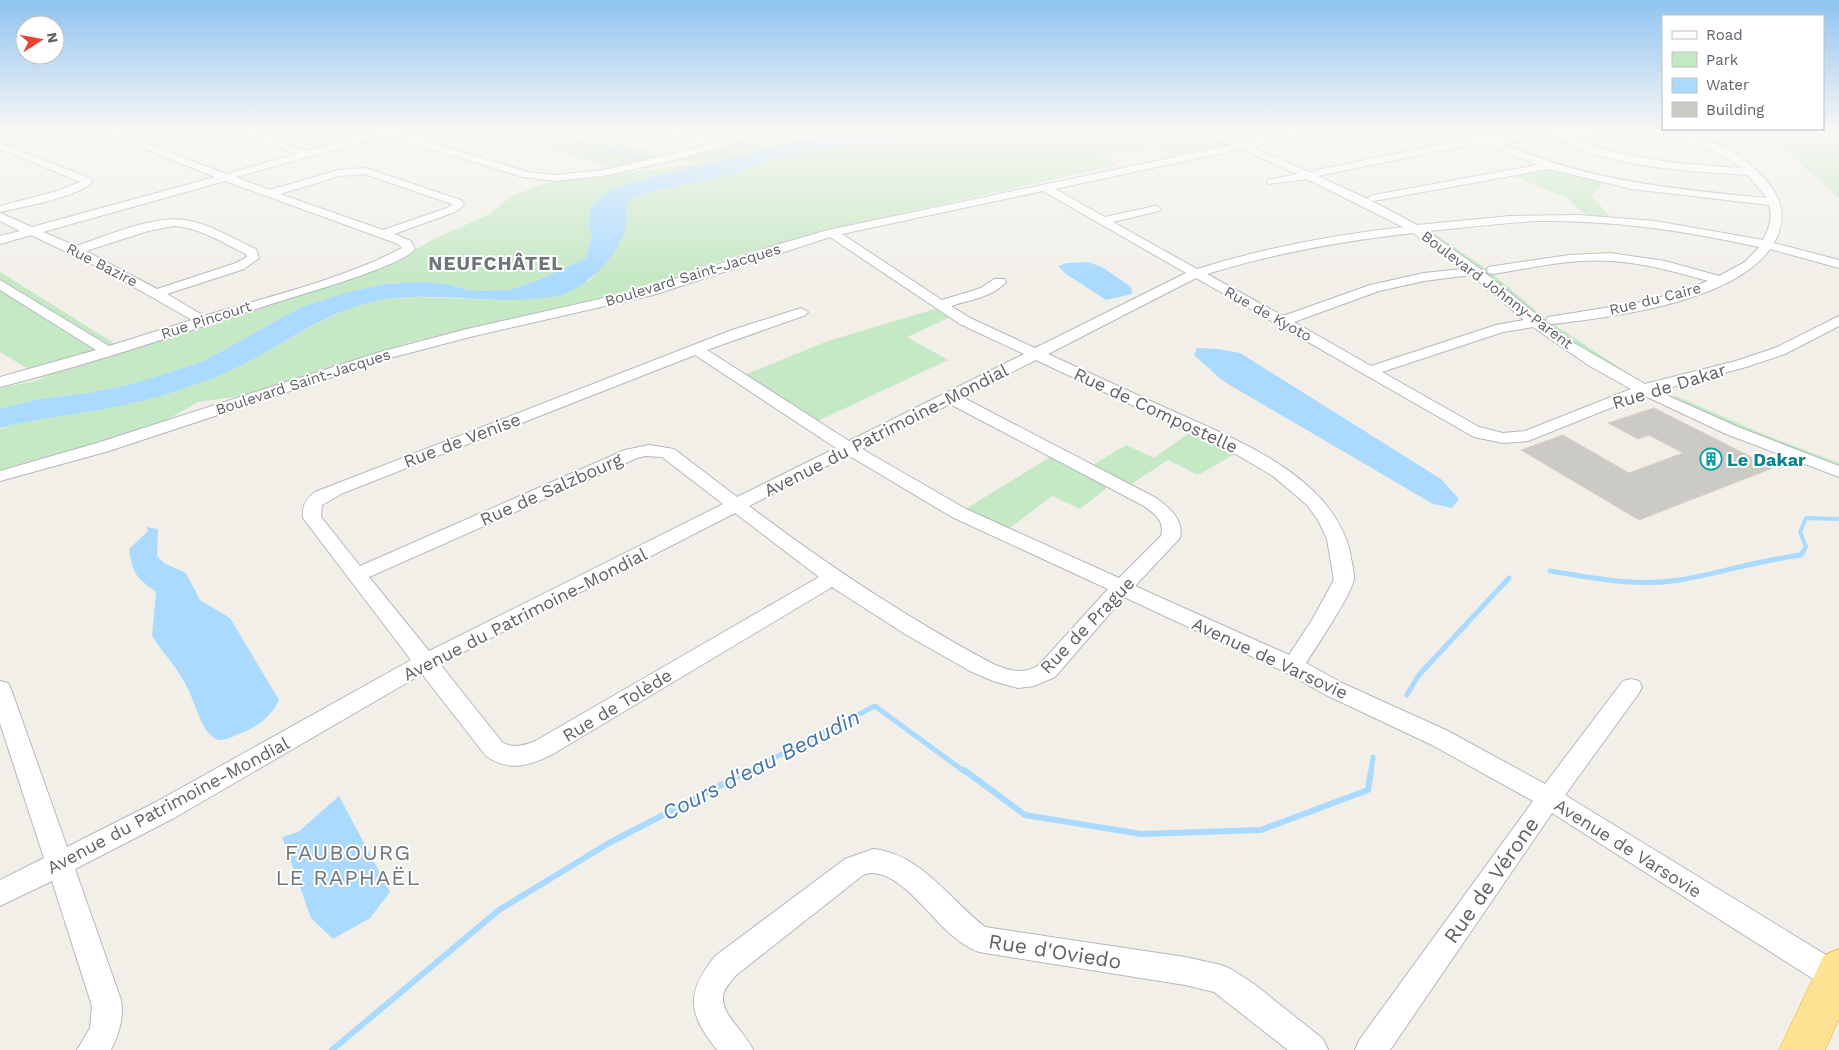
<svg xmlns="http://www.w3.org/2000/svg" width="1839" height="1050" viewBox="0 0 1839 1050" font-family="'Work Sans',sans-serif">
<rect width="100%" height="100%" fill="#f1efe8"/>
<!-- green -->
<path fill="#c5e8c5" d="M491 132H579L671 157 763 132H873L816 137 777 145 752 153 643 179 612 189 591 205 588 226 592 236 586 258 536 281 509 290 470 291 446 284 422 282 385 284 348 292 301 307 202 362 135 383 89 393 39 399 0 409V388L36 381 56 371 35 373 0 352V272L120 347 411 252 434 239 490 214 511 196 557 179 582 178 700 164 671 157 618 170Z
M967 132H1200L1230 145 1174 156 1154 147 1101 156 1118 165 848 225 742 254 645 287 407 343 256 394 198 402 156 426 0 470V429L24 421 119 406 181 389 218 376 251 360 314 325 353 306 378 300 414 297 494 300 589 281 616 249 626 225 627 203 636 197 662 189 730 175 793 152Z
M1760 132 1783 141 1810 138 1839 145V198L1777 142 1725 147 1712 142 1723 136Z
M1547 169 1604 182 1591 196 1610 216 1586 215 1567 198 1514 176Z
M1432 234H1435L1488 270 1544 318 1634 377H1630L1568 341Z
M935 309 947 316 955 315 907 337 948 360 811 424 739 377 828 341Z
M1673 396H1676L1758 432 1839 463V468C1783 447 1725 426 1673 396Z
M1196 428 1237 453 1198 475 1168 460 1124 489 1113 483 1080 509 1052 496 1002 534 959 513 1055 454 1086 469 1126 445 1154 458Z"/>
<!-- water -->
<path fill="#aadaff" d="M873 132H967L793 152 730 175 662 189 636 197 627 203C626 210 627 219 626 225 618 257 592 281 565 294 557 297 547 297 539 298 485 305 430 290 376 301 318 313 271 355 216 377 185 389 152 399 119 406 79 415 39 417 0 428V409L39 399 89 393 135 383 202 362 301 307 348 292 385 284 422 282 446 284 470 291 509 290 536 281 586 258 592 236 588 226 591 205 612 189 643 179 752 153 777 145 816 137Z
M1088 262 1102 267 1131 287 1132 294 1106 300 1066 274 1058 266 1067 263Z
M1197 348 1218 349 1240 353 1441 479 1459 499 1452 508 1433 504 1223 381 1194 355Z
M147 527 158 529 157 556 164 563 186 573 200 600 230 618 279 700C273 714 260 725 246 731 237 734 223 744 214 738 203 732 194 702 189 691 180 671 164 654 152 636L156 592C136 577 133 575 129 549L148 531Z
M339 796 390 892 370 918 333 939 311 918 282 837 298 832Z"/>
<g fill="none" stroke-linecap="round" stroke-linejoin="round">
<!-- stream-far3 -->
<path stroke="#aadaff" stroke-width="2.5" d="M543 132 639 159"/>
<!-- stream-far2 -->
<path stroke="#aadaff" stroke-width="4" d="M1803 552 1806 547 1800 532 1806 518 1839 519"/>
<!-- stream-far1 -->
<path stroke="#aadaff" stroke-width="5" d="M1550 571C1593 578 1637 587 1680 580 1721 573 1760 560 1801 555L1804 550
M1407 695 1418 676 1509 578
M747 772 875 706 965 772
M1371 772 1373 757"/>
<!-- stream -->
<path stroke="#aadaff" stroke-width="6" d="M964 770 1025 815 1141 834 1261 830 1368 790 1371 770
M332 1050 499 910 609 843 750 770"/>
</g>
<!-- building -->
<path fill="#cccac5" stroke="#d6d1c6" d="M1654 408 1773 468 1639 520 1521 450 1563 435 1629 473 1683 453 1649 435 1638 439 1608 423Z"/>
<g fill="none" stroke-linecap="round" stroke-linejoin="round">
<!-- minor casing -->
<g stroke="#b5b8bc" stroke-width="2">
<path id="minor" d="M103 132H117L226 174 296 154 239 132H254L264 136 278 132H296L273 139 306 151 375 132H397L528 172 556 175 609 169 704 146 664 132H680L715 143 752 132H768L694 155 609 175 556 181 523 177 395 138H376L236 177 269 190 339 170 365 168 461 200 464 205 455 212 394 234 411 241 415 249C402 266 309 292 284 300 190 330 96 363 0 387V377L96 350 0 290V280L109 346 192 320 104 270 31 235 0 244V236L20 231 0 221V213L32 227 215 177ZM364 174 452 204 447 208 383 230 280 194 340 176ZM225 181 398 244 402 248C341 280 270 296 204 316L167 294 244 269 259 258 256 249C234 239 210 224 185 220 153 215 107 236 76 246L43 232ZM173 226C199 227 223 243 246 254L247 257 236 263 157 289 86 251 148 231Z
M1205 132H1219L1243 143 1293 132H1313L1252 147 1312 173 1317 170 1463 140 1560 132H1605L1600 135 1571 137C1625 160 1683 164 1741 168 1715 143 1662 138 1627 135L1622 132C1654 132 1706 136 1734 152 1747 160 1759 172 1768 183 1784 202 1786 221 1774 243L1839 260V268L1770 249C1732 302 1614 317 1553 324L1548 323 1546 320 1548 317 1643 302 1682 291 1708 281C1676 272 1644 263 1611 261 1572 258 1531 268 1493 274L1488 273 1487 270 1488 267 1569 255 1610 253 1665 261 1719 276 1745 262 1759 247C1687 231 1614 220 1541 221 1503 222 1465 228 1427 231L1479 268 1567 339 1645 384 1736 361 1775 348 1839 316V326L1785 354 1746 367 1657 391 1738 427 1839 466V477L1726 434 1643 395 1528 441 1503 443 1474 437 1196 278 1048 354C1088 372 1128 391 1168 409 1234 439 1331 474 1350 552 1351 560 1354 569 1354 578 1354 591 1315 649 1306 663L1342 683 1448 731 1545 784 1623 681 1631 679 1639 681 1642 687 1639 693 1565 795 1839 963V993L1829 989 1552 813 1390 1050H1355L1360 1039 1533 801 1432 745 1326 695 1285 672 1124 597 1055 677 1034 686 1018 688 993 681 970 671 905 634 832 587 553 754C528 766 510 772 486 756L422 674 174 818 75 869 121 1000C124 1018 119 1033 111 1050H77L90 1028 92 1006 52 881 0 906V880L44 858 0 723V681L8 683 11 689 67 847 156 802 411 660 303 518C302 507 305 499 315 492L732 330 801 308 808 312 806 315 707 350 849 441 1024 354 960 324 830 237 653 295 470 337 390 358 109 451 0 481V471L97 443 380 352 467 329 644 289 773 246 828 230 1232 145ZM1558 138C1608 168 1690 171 1748 175L1767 198C1673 189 1588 181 1501 143ZM1487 144 1537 165 1374 195 1370 196 1368 198 1370 200 1318 176 1463 146ZM1241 149 1297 174 1268 180 1267 182 1268 184 1307 179 1403 227C1333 235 1264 248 1197 269L1113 222 1159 211 1161 209 1159 207 1155 206 1105 217 1055 189ZM1549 169 1632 189 1769 205C1773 217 1769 229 1763 240L1655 221 1579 215 1510 216 1417 225 1370 200 1374 201ZM1043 191 1186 273 1035 348 970 318 951 306C969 300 993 297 1006 282L1004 279H994L981 288 942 300 842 234ZM1413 233 1463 269 1424 273 1370 285 1283 316 1207 274C1274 253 1343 241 1413 233ZM1471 275 1524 320 1496 325 1371 366 1294 322 1379 291 1424 281ZM1533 327 1588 365 1631 389 1525 431 1503 433 1479 427 1382 372 1503 332ZM695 355 836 448 737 497 674 449 649 445 625 450 360 566 321 517 322 505 343 493ZM1036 360 1234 453 1273 476 1307 505 1318 520 1327 539 1334 580 1312 620 1289 655 1135 586 1180 538C1184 520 1170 508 1156 498L962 397ZM950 404 1144 506C1155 514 1165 521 1161 536L1119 578 966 509 862 449ZM848 455 952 517 1108 589 1039 665C1024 675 1009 671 993 664 907 618 827 565 749 506ZM645 456 662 457 723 504 429 651 369 577 637 458ZM735 513 819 577 537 740C525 746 513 749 502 742L440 664Z
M1785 132H1799L1805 136 1800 139Z
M0 143 92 179 93 181C80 197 22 207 0 212V206L57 191 80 182 0 149Z
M873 849C920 853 950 900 985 927L1185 957 1221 965 1231 969 1254 984 1323 1039 1328 1050H1288L1214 992 1185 985 979 952C966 947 954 938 944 928 926 911 891 863 863 875L735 976C732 981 726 986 724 992 717 1012 745 1031 753 1050H717C688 1013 685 994 715 956L845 859Z"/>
</g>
<!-- highway casing -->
<g stroke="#f9ab00" stroke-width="1">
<path id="highway" d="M1839 949V1019L1825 1050H1779L1824 955Z"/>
</g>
<!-- minor -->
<use href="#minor" fill="#fff" fill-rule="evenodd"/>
<!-- highway -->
<use href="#highway" fill="#fde293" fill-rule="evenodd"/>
</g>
<!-- sky -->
<linearGradient id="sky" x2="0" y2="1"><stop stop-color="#8fc3f1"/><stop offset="0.47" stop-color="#f9f8f5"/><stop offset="1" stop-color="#f9f8f5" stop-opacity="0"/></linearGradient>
<rect width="1839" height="279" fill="url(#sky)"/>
<!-- icons -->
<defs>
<g id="building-ring" transform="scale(1.125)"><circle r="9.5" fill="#fff" stroke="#0f9aa8" stroke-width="1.5"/><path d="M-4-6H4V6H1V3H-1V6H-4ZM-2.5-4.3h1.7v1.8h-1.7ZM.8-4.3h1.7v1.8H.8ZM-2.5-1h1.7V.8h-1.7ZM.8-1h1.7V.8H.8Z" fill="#0f9aa8"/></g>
</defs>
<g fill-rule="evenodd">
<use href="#building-ring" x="1711" y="459"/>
</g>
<g text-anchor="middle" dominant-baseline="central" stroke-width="4" stroke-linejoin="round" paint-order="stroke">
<!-- far-street labels -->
<g font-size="15" fill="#5f6368" stroke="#fff">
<text transform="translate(102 265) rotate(27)">Rue Bazire</text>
<text transform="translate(693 275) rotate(-17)">Boulevard Saint-Jacques</text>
<text transform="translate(1497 290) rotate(37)">Boulevard Johnny-Parent</text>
<text transform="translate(1655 299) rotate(-14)">Rue du Caire</text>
<text transform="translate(1268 314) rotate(29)">Rue de Kyoto</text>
<text transform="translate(206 320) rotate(-18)">Rue Pincourt</text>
<text transform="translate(303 382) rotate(-18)">Boulevard Saint-Jacques</text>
</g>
<!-- street labels -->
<g font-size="18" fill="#5f6368" stroke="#fff">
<text transform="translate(1669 386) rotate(-17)">Rue de Dakar</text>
<text transform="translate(1156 410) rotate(25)">Rue de Compostelle</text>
<text transform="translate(886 430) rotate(-27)">Avenue du Patrimoine-Mondial</text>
<text transform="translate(462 440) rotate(-21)">Rue de Venise</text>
<text transform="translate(551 489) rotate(-24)">Rue de Salzbourg</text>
<text transform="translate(525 614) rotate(-27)">Avenue du Patrimoine-Mondial</text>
<text transform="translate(1087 625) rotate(-46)">Rue de Prague</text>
<text transform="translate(1270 658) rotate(25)">Avenue de Varsovie</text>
<text transform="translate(617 705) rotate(-31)">Rue de Tolède</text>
<text transform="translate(168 805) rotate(-28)">Avenue du Patrimoine-Mondial</text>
<text transform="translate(1628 848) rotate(32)">Avenue de Varsovie</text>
</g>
<!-- culture labels -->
<g font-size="18" font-weight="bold" fill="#0d838f" stroke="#fff" text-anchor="start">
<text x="1727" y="459">Le Dakar</text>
</g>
<!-- far-district labels -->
<g font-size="19" font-weight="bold" letter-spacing="1" fill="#70757a" stroke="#fff">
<text x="496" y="263">NEUFCHÂTEL</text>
</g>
<!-- near-street labels -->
<g font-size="21" fill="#5f6368" stroke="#fff">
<text transform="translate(1491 880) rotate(-55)">Rue de Vérone</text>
<text transform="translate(1055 951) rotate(9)">Rue d'Oviedo</text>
</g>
<!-- near-water labels -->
<g font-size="22" font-style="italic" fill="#4174aa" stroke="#fff">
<text transform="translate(761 765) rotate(-27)">Cours d'eau Beaudin</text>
</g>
<!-- near-neighbourhood labels -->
<g font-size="22" letter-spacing="1" fill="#70757a" stroke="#fff">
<text x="348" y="852">FAUBOURG<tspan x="348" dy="25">LE RAPHAËL</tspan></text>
</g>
</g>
<!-- legend -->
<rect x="1662" y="15" width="162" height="115" fill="#ffffff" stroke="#bfc1c3"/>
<rect x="1672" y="31" width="25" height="8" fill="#ffffff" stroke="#bfc1c3"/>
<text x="1706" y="40" font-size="15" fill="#5f6368">Road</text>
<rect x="1672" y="52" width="25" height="15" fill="#c5e8c5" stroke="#bfc1c3"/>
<text x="1706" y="65" font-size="15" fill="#5f6368">Park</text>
<rect x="1672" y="78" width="25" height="15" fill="#aadaff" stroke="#bfc1c3"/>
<text x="1706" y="90" font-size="15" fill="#5f6368">Water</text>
<rect x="1672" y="102" width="25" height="15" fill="#cccac5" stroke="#bfc1c3"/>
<text x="1706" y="115" font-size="15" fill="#5f6368">Building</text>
<!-- north arrow -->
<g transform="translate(40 40) rotate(79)"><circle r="24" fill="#ffffff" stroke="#bfc1c3"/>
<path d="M0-4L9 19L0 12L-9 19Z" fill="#ea4335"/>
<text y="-8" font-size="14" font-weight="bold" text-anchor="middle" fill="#5f6368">N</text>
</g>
</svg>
